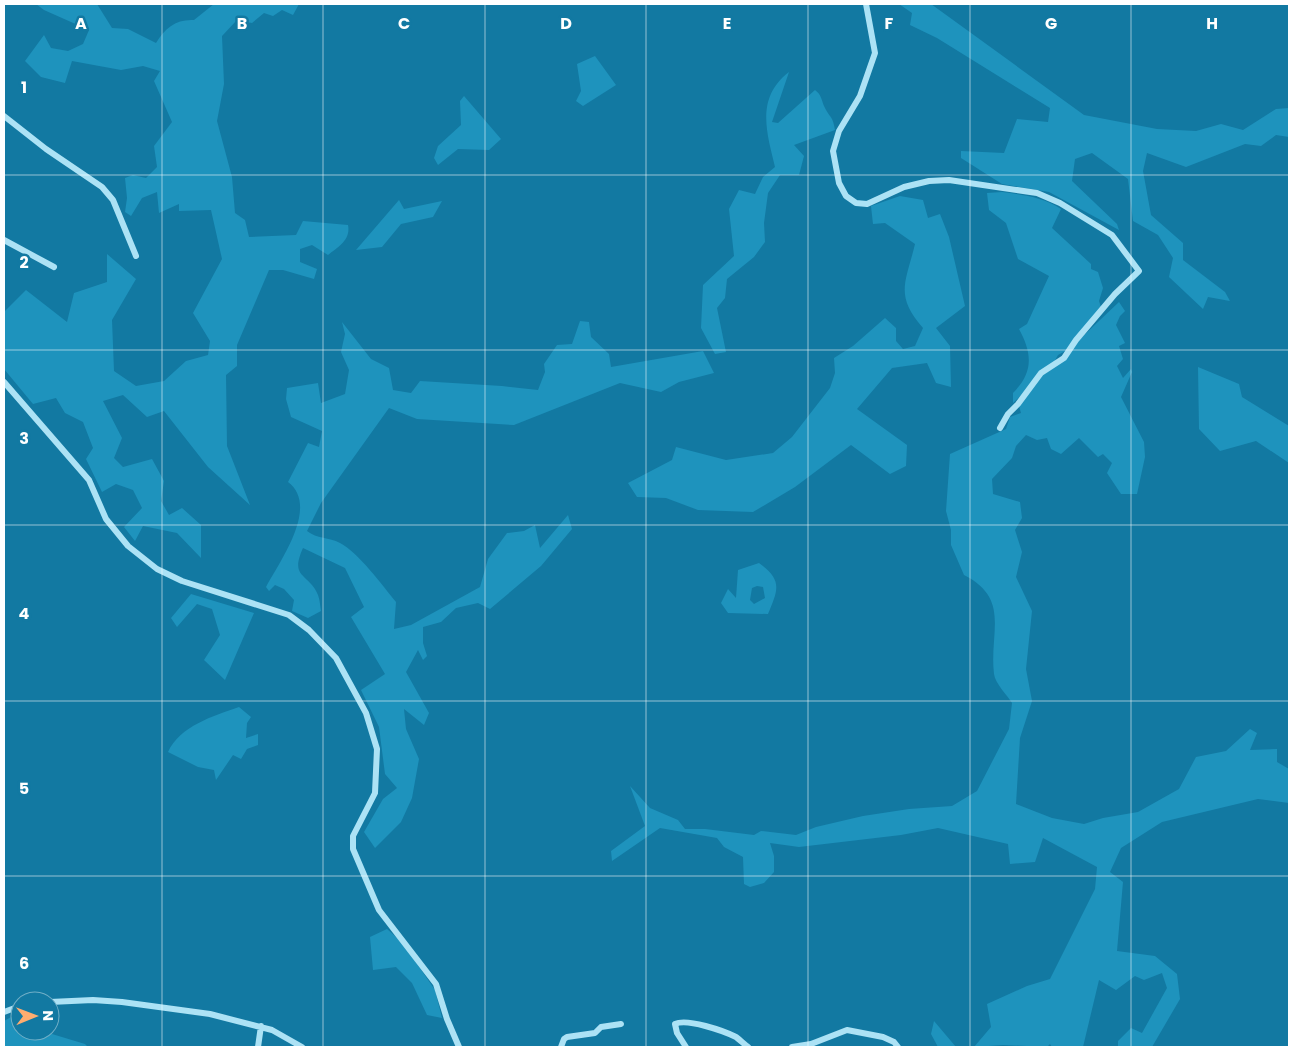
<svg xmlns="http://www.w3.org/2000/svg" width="1293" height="1051" viewBox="0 0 1293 1051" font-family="Poppins,sans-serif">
<rect width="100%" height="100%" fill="#1279a2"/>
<!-- green -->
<path fill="#1e93bd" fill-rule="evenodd" d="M36 4H97L112 28 128 29 156 43C165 28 176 19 194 20L214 4H299L293 15 282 10 273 16 264 13 252 23 237 20 222 36 224 84 217 121 232 177 235 213 245 220 249 237 296 235 303 221 348 225C351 240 338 247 328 255L312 245 300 249V262L317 269 314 279 283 270H269L237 345V366L226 375 227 446 250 505 208 467 164 411 147 417 123 395 103 401 122 438 114 458 123 467 152 459 164 481 161 501 169 515 182 508 201 525V558L177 533 143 526 135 541 124 527 142 508 133 490 116 484 102 492 86 459 93 448 83 422 65 413 56 398 33 404 4 369V312L26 290 67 322 74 293 107 282V254L136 279 112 320 114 371 136 386 164 381 186 361 208 355 210 341 193 313 222 259 211 210 179 211V204L159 213 157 192 142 198 131 216 125 212 127 198 125 178 133 175 146 178 157 167 154 146 172 122 154 81 160 71 143 66 121 70 72 61 65 83 41 77 25 61 44 35 51 48 68 51 83 44 89 30 44 10Z
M899 4H931L1084 115 1157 129 1196 131 1221 124 1243 130 1276 109 1289 108V137L1276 135 1261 146 1245 144 1186 167 1147 153 1143 171 1151 215 1183 243V260L1225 292 1230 301 1208 297 1203 309 1169 277 1173 258 1158 235 1133 221 1128 179 1092 153 1075 159 1072 181 1117 224 1119 230 1049 192 1002 184 961 158V151L1004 153 1017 119 1048 122 1050 108 937 38 910 25 912 13Z
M595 56 616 85 583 106 576 101 581 91 577 64Z
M789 72 772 122 778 123 815 90C822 95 821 100 825 108 830 118 833 116 835 130L794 145 804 156 799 175H780L768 193 764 223 765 242 754 257 727 279 725 298 717 308 726 352 715 354 701 328 703 285 734 256 729 209 739 190 755 194 763 177 775 167C767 133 755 98 789 72Z
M464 96 501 139 489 150 458 149 438 165 434 158 438 146 461 125 460 101Z
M1002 192C1024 195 1043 197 1061 209L1052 228 1091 264V269L1098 272 1103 288 1099 301 1101 307 1067 350 1058 355 1052 366 1013 403V393C1034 372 1032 353 1019 329L1027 324 1049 276 1018 259 1006 223 989 210 987 193Z
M900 196 923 200 928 218 940 214 949 237 965 306 936 328 950 346 951 387 936 383 927 363 892 368 857 409 907 445 906 466 890 474 851 445 795 487 753 512 698 510 666 498 637 497 628 483 672 460 676 447 726 460 773 453 792 437 830 388 835 373 834 358 853 346 885 318 896 328V341L903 349 915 346 923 328C894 295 906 282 915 244L885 223 873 224 871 206Z
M399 200 404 209 442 201 433 217 401 224 382 247 356 250Z
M1119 302 1125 311 1120 316 1116 325 1125 343 1119 346 1123 359 1117 366 1123 378 1131 369 1132 372 1121 397 1144 442 1145 457 1137 494H1121L1107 473 1112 463 1103 454 1098 457 1079 438 1061 454 1051 449 1047 438 1037 440 1026 435 1016 446 1012 458 992 479 993 494 1020 502 1022 518 1015 530 1022 552 1016 577 1032 611 1026 669 1032 701 1020 738 1016 804 1052 818 1084 824 1103 818 1138 812 1179 789 1196 757 1226 751 1250 729 1257 733 1250 750 1277 749V762L1289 769V803L1258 799 1162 822 1121 848 1110 872 1123 882 1117 951 1155 956 1177 974 1180 999 1152 1047H1118V1041L1131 1028 1142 1033 1167 988 1162 973 1144 980 1135 976 1116 990 1099 980 1083 1047H1052L1050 1044 1047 1047 1003 1045 974 1047 991 1027 987 1004 1027 986 1050 979 1095 889 1097 867 1043 838 1035 862 1010 864 1008 844 938 828 901 835 799 847 770 843 774 856V872L764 883 750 887 744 884 743 857 724 847 717 838 660 828 612 861 611 851 645 826 630 786 650 808 678 820 685 829H705L754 835 761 831 796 835 816 827 863 816 909 809 952 806 977 791 1009 729 1012 703C1007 695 995 683 994 674 989 632 1011 599 964 575L951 545V530L946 511 950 454 1006 429 1010 417 1021 413 1019 406 1042 375Z
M580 321 589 322 591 337 609 354 611 367 703 351 714 373 679 382 661 392 620 383 514 425 417 419 389 408 321 503 307 531C317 539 329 537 340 543 358 552 383 586 396 602L394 629 411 625 480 587 488 559 507 533 524 531 535 525 540 548 568 515 572 529 541 566 490 609 478 603 456 608 441 622 423 627V643L427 656 423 660 418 650 406 672 429 713 424 725 404 709 406 729 419 759 412 798 401 822 375 848 364 832 383 799 397 788 385 774 379 727 361 690 385 674 351 617 364 607 345 568 303 548C289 579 309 573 318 595 320 600 320 606 321 611L308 618 292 611 294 600 284 589 275 585 269 591 266 587C280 561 320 506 288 482L308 443 319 447 322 431 291 417 286 399 287 388 318 383 321 403 345 394 349 370 341 352 345 334 342 322 371 359 389 368 393 390 411 393 420 381 502 386 538 390 545 372 544 364 557 345 572 344Z
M1198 367 1239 384 1242 397 1289 426V463L1256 441 1220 451 1199 429Z
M759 563C783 580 778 590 768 614L728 613 721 603 728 589 736 598 738 570ZM757 586 763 587 765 598 754 604 750 600 752 588Z
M191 594 254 613 225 680 204 660 220 635 212 609 197 604 177 627 171 618Z
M239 707 251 717 247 723 246 738 258 734V745L247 749 241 759 233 755 216 780 214 770 198 767 168 752C180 726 213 716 239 707Z
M387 929 402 942 435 990 442 1018 427 1015 412 983 396 967 373 970 370 937Z
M20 1012V1031H50V1028L52 1034 85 1044 88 1047H4V1021Z
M934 1021 956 1047H938L931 1034Z"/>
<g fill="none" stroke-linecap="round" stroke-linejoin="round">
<!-- minor -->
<path stroke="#ace2f5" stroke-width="6" d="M866 4 875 53 860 96 839 131 833 151 839 183 846 196 856 203 867 204 904 187 929 181 949 180 1037 193 1060 203 1112 235 1139 271 1115 294 1076 340 1064 358 1041 373 1018 404 1008 414 1000 428
M4 116 46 149 102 187 113 200 136 256
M4 240 54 267
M4 382 89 480 106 519 128 546 157 569 182 581 289 615 309 630 336 658 366 713 377 749 375 793 353 836V849L379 910 436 984 447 1019 459 1047
M50 1002 93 1000 122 1002 210 1014 272 1030 302 1047
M4 1012 20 1006
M258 1047 261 1026
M561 1047 564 1039 567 1037 595 1033 601 1027 621 1024
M686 1047 677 1033 675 1024C687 1018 724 1031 736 1037 740 1040 744 1044 748 1047
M792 1047 811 1044 847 1030 883 1037 894 1042 898 1047"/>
</g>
<!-- grid -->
<path fill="none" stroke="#fff" stroke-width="1" stroke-opacity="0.55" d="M162 4V1047M323 4V1047M485 4V1047M646 4V1047M808 4V1047M970 4V1047M1131 4V1047M4 175H1289M4 350H1289M4 525H1289M4 701H1289M4 876H1289"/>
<g font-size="16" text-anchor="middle" font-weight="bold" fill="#fff" stroke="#1279a2" stroke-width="5" stroke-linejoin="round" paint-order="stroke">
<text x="81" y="29">A</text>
<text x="242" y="29">B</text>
<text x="404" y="29">C</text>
<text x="566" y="29">D</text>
<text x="727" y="29">E</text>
<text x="889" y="29">F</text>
<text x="1051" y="29">G</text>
<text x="1212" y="29">H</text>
<text x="24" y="93">1</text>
<text x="24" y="268">2</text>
<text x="24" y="444">3</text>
<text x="24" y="619">4</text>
<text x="24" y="794">5</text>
<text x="24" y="969">6</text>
</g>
<!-- border -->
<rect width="1293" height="1051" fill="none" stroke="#ffffff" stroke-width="10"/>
<!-- north arrow -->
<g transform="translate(35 1016) rotate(89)"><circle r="24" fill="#1279a2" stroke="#71afc7"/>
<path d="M0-4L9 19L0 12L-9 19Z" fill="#ffad70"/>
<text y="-8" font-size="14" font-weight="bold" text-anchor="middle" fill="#ffffff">N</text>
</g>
</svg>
